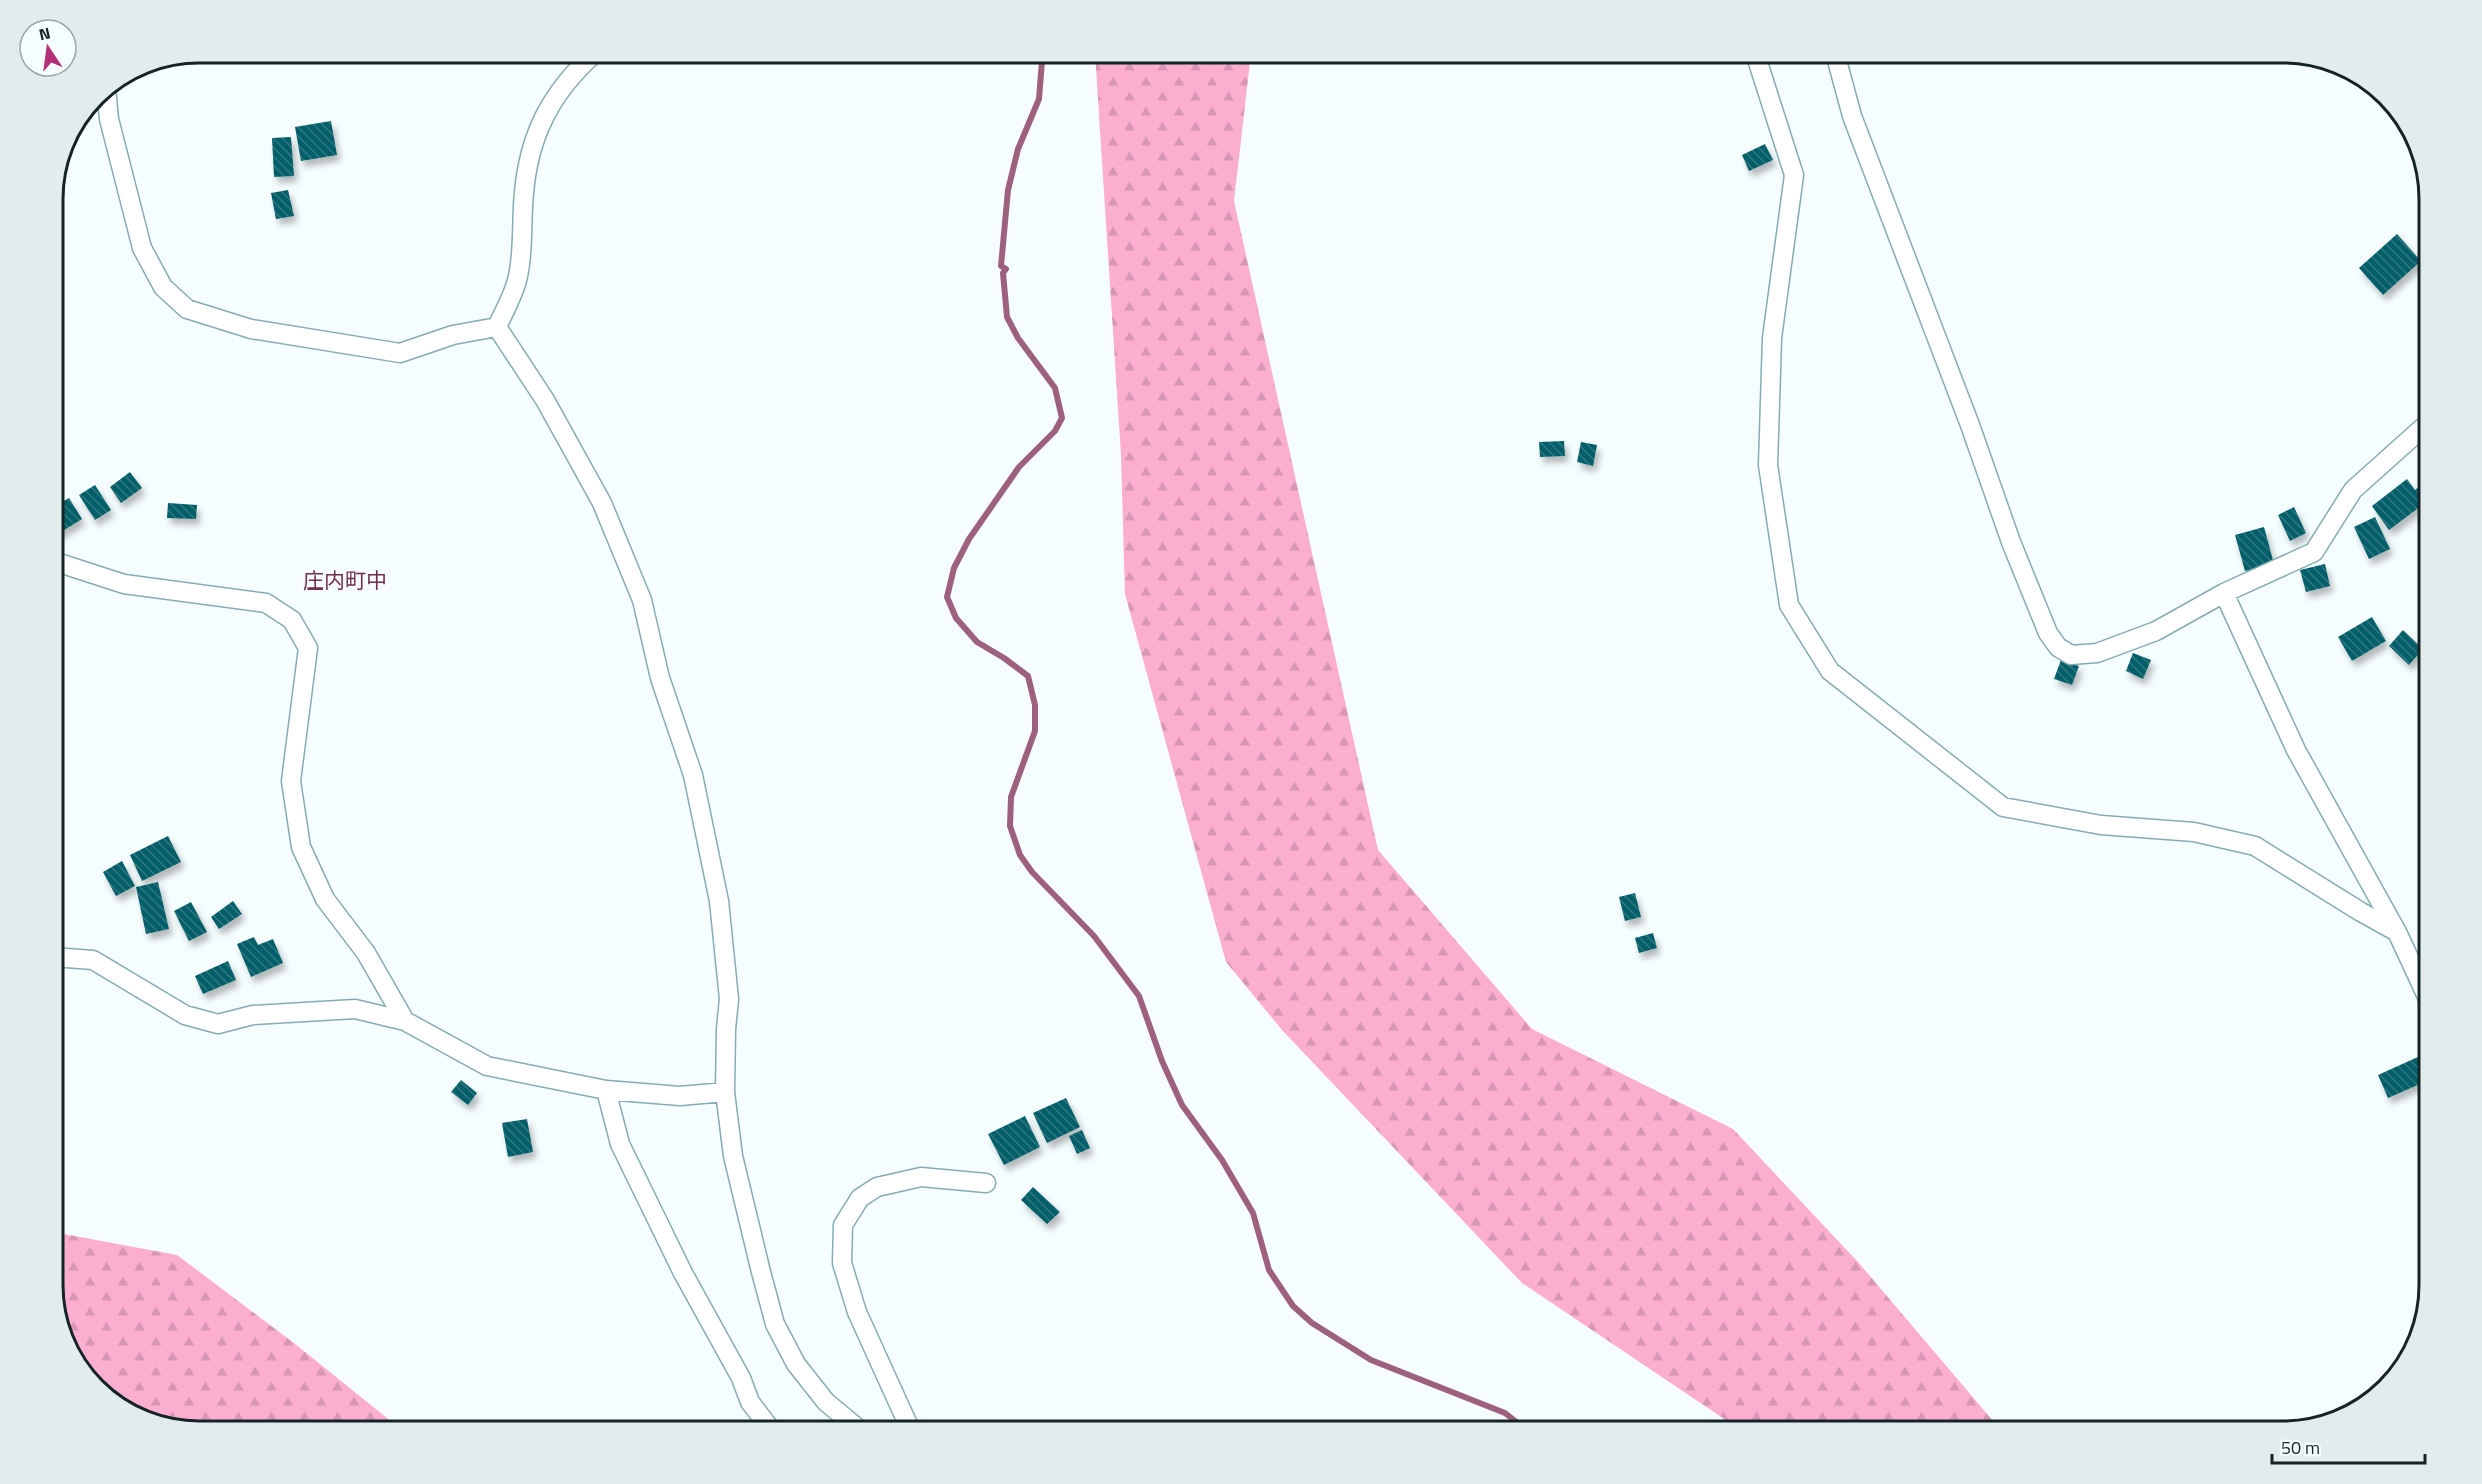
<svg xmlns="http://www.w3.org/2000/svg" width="2482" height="1484" viewBox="0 0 2482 1484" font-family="'Titillium Web','Noto Sans JP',sans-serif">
<defs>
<pattern id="forest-firs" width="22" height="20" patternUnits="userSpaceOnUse" patternTransform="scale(1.5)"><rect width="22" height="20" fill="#fcaecf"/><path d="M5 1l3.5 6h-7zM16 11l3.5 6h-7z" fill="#d796b2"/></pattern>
<pattern id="building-back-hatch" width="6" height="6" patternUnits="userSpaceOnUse" patternTransform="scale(1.5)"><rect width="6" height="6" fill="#045e68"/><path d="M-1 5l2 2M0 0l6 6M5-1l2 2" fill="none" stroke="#31767e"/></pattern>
<filter id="shadow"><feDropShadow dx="3.5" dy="6" stdDeviation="3" flood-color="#0004"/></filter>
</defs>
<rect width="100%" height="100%" fill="#f5fdfe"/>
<!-- forest -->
<path fill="url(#forest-firs)" d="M1095 53H1251L1234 201 1378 850 1532 1029 1733 1129 1858 1262 1999 1428 2005 1431H1742L1522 1283 1282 1030 1226 962 1125 594 1121 455Z
M53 1232 177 1255 294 1343 403 1431H199L158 1420 102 1389 72 1359 53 1294Z"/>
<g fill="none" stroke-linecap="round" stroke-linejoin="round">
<!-- stream -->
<path stroke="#9d617f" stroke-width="6" d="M1040 53 1042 61 1039 99 1018 149 1008 190 1001 266 1006 269 1003 273 1007 317 1018 338 1055 388 1062 418 1055 431 1019 467 969 539 954 568 947 597 956 618 977 642 1004 658 1028 676 1035 705V731L1011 797 1010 826 1020 855 1032 872 1094 936 1139 996 1162 1061 1182 1105 1222 1160 1253 1213 1269 1270 1293 1306 1312 1323 1371 1360 1505 1413 1528 1431"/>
</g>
<!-- building -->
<path fill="url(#building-back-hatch)" filter="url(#shadow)" d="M331 121 337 155 301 161 295 127Z
M291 137 294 176 274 177 272 138Z
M1765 144 1773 160 1749 171 1742 155Z
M288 190 294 216 276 219 271 193Z
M2397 234 2421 261 2383 295 2359 268Z
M1564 441 1565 456 1540 457 1539 442Z
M1581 442 1597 445 1593 466 1577 462Z
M130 472 142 488 121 503 110 487Z
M2407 479 2415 490 2425 482 2429 488V517L2421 506 2389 530 2372 506Z
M95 485 111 510 95 520 79 495Z
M69 498 82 519 53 537V507Z
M168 503 197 505 196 519 167 518Z
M2294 507 2306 533 2290 541 2278 515Z
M2375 517 2390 549 2369 559 2354 527Z
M2264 527 2274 564 2245 571 2235 535Z
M2325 564 2330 586 2306 592 2300 570Z
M2372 617 2386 641 2352 661 2338 637Z
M2403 630 2423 649 2409 665 2389 646Z
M2133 653 2151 660 2143 679 2126 671Z
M2061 660 2079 666 2072 685 2054 679Z
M168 836 181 862 142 881 130 855Z
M122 861 135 886 116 896 103 872Z
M158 882 169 929 146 934 136 887Z
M1635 893 1641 917 1625 921 1619 897Z
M233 901 242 914 219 929 211 917Z
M191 902 207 932 189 941 174 911Z
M1653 933 1657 948 1639 953 1635 938Z
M254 937 258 945 273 939 283 963 251 977 237 944Z
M228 961 236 980 203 994 195 976Z
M2429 1052V1080L2388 1098 2378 1075Z
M461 1080 477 1093 468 1105 451 1092Z
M1066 1098 1080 1127 1047 1143 1033 1113Z
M1025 1116 1040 1147 1004 1165 988 1134Z
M527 1119 533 1152 508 1157 502 1123Z
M1082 1130 1090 1148 1077 1154 1069 1136Z
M1033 1187 1060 1212 1047 1224 1021 1200Z"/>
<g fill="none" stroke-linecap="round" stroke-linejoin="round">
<!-- minor casing -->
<g stroke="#85acb2" stroke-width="21">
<path id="minor" d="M1755 53 1794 175 1772 338 1768 465 1789 605 1830 671 2003 807 2101 825 2194 832 2255 846 2361 912 2397 932
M1835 53 1852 116 1970 425 2011 542 2048 633 2058 647 2071 655 2097 653 2156 631 2224 593 2314 552 2353 490 2429 422
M106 88 109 119 142 248 163 287 187 309 251 329 400 353 453 335 497 327
M497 327 545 400 602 503 642 600 660 678 693 775 719 901 729 999 726 1029 725 1092 733 1156 761 1272 775 1324 796 1364 826 1402 861 1431
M497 327C504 311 515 293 518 276 524 249 521 220 524 193 529 135 551 92 595 53
M53 561 124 584 266 603 292 620 308 648 291 781 301 847 325 899 366 953 405 1021
M2224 593 2296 750 2397 932 2429 1001
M53 957 93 960 185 1015 218 1024 253 1015 355 1009 405 1021 487 1066 606 1090 680 1096 725 1092
M606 1090 620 1144 683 1273 741 1378 750 1402 772 1431
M911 1431 857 1312 842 1263 843 1225 860 1198 877 1187 921 1177 986 1183"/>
</g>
<!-- minor -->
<use href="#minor" stroke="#fff" stroke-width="18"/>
</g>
<g text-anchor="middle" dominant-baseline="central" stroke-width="6" stroke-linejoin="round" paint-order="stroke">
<!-- quarter labels -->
<g font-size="21" fill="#6f2e4e" stroke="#f5fdfe">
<text x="345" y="580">庄内町中</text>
</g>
</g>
<!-- crop -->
<path d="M0 0H2482V1484H0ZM199 63H2283A136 136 0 0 1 2419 199V1285A136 136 0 0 1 2283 1421H199A136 136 0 0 1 63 1285V199A136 136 0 0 1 199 63Z" fill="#e3eced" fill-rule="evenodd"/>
<path fill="none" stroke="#142426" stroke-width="3" d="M199 63H2283A136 136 0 0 1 2419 199V1285A136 136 0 0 1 2283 1421H199A136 136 0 0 1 63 1285V199A136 136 0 0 1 199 63Z"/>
<!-- north arrow -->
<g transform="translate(48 48) rotate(347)"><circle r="28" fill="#f5fdfe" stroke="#9ba6a8" stroke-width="1.5"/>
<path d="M0-4.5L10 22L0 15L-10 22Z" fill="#b32f76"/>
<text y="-9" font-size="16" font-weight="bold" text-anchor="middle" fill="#142426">N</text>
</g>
<!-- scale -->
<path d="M2272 1454v9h153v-9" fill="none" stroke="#142426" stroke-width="3"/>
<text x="2281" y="1454" font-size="18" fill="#142426" stroke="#f5fdfe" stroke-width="4.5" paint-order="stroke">50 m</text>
</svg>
